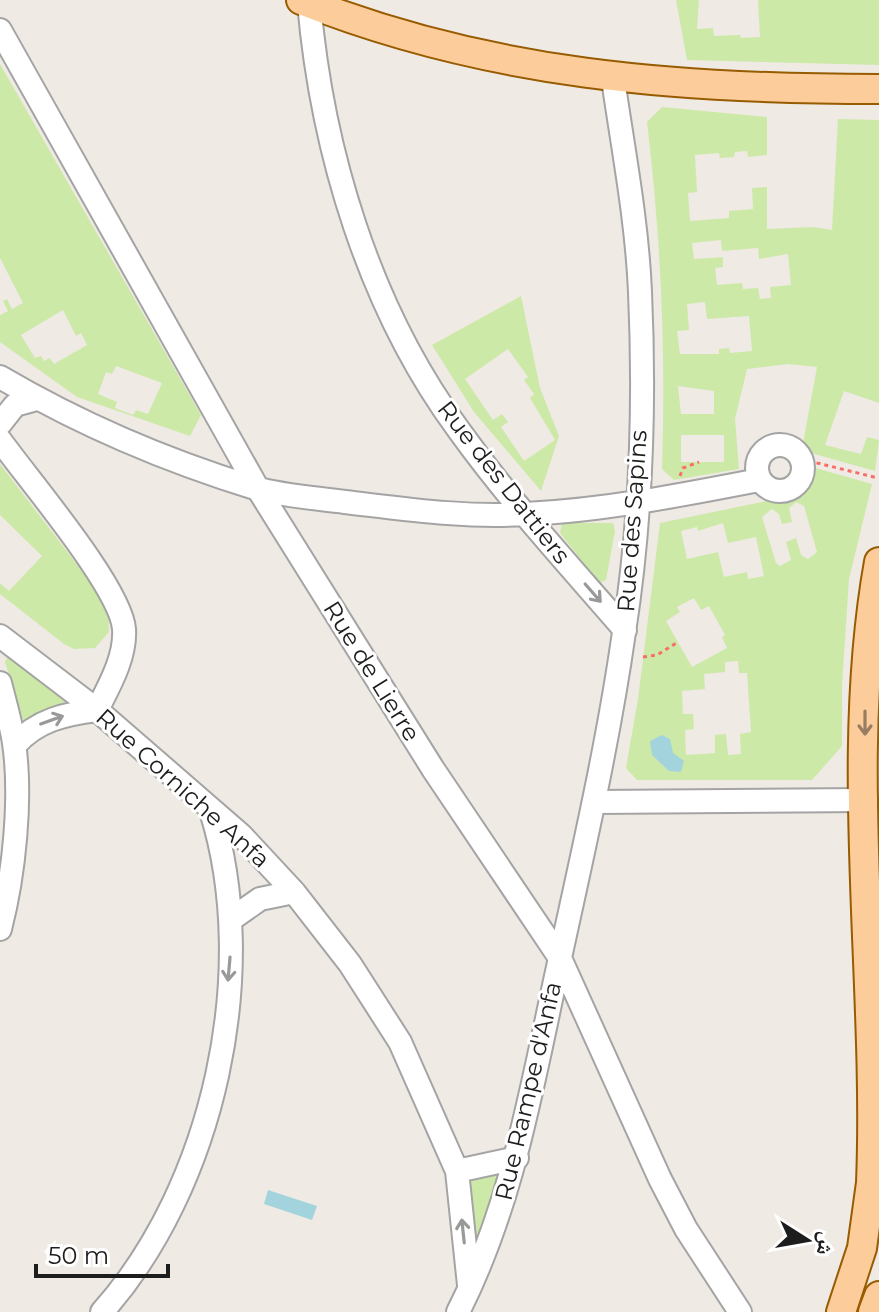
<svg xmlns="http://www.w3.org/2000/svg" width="879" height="1312" viewBox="0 0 879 1312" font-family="Montserrat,'Noto Naskh Arabic',sans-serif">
<rect width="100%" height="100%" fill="#efeae3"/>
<!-- grass -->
<path fill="#cde9a8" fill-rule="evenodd" d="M676 0H699L697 29 713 28 714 36 740 35 741 38 760 37 758 0H879V65L687 60Z
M0 64 201 415 190 436 77 397 0 342V315L8 311 3 301 7 299 12 309 23 303 0 258ZM63 310 76 336 81 333 87 345 54 364 50 358 44 361 41 356 35 358 21 335ZM116 366 162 383 148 414 136 410 133 415 115 408 117 402 98 394 106 372 112 374Z
M662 107 767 117V155L748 157 747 151 735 152 734 157 720 158 719 153 695 155 697 192 688 193 690 221 729 218V211L753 209 752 188 767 187V229L813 227 832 230 838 119 879 120V403L844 391 825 445 861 454 867 437 879 440 875 471 811 453 803 443 817 367 788 364 747 369 735 419 739 469 674 480 662 469C666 352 661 239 647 122ZM721 240 722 251 758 248 759 259 788 254 791 285 770 287 771 298 760 299 758 288 743 289 742 283 717 285 715 268 723 267V257L694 259 692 243ZM705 302 707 319 749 316 752 351 730 353 729 348 719 349V354H680L677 331 689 330 687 304ZM678 386 714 391V414H681ZM724 435V462H681V435Z
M521 296 540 388 559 436 541 491 474 412 432 345ZM508 349 528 377 524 380 534 394 530 398 555 440 524 461 501 427 508 422 502 414 493 420 465 379Z
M0 464 108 605 109 632 95 648 74 649 64 644 0 594V583L9 591 42 556 0 515Z
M812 467 872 484 849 579 842 685V746L812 780H637L626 768 638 699 660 523 801 494 810 483ZM796 502 804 506 817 552 808 559 801 555 796 538 786 542 791 560 780 566 776 563 762 517 772 509 779 514 782 524 792 522 789 508ZM723 523 728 543 756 537 764 576 748 579 747 572 724 577 718 552 687 559 681 531 697 527 698 531ZM694 598 701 610 709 606 725 635 722 637 727 648 692 667 666 621 680 612 677 607ZM738 661 739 673H747L751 732 740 734 741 754 728 755 726 734 715 735V753L686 755 685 730 694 729 693 714H683L682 691 705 689 704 674 725 672V662Z
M562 523H613L615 531 606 580 599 583 560 533Z
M8 656 70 701 69 705 24 723 5 662Z
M504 1170 473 1262 467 1183Z"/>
<!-- water -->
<path fill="#a3d3dd" d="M662 735 670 739 673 753 684 761 681 772 669 771 652 755 650 741Z
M268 1190 317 1206 312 1220 264 1204Z"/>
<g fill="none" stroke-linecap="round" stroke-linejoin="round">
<!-- minor casing -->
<g stroke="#a4a4a4" stroke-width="26">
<path id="minor" d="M309 3C322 151 369 308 458 429 509 500 568 564 625 630
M0 30 258 489 433 769 560 958 660 1179 686 1229 740 1312
M0 377C80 424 167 461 255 488 283 496 316 498 345 502 405 509 465 518 526 514 605 510 682 495 759 480
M0 424 15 405 37 399
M0 440C28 479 121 588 124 629 126 657 109 686 97 710 65 714 37 720 15 745
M757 468a23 23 0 1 1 46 0a23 23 0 1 1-46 0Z
M0 636 97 710 241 835 294 892 350 964 400 1042 457 1171 469 1285
M0 683C5 703 11 723 14 743 22 798 14 875 0 929
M595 802 866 800
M233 918 260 899 294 892
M457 1171 517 1158
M102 1312C214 1187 261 971 211 811
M458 1312C513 1204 532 1085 558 967 582 856 608 745 624 632 641 522 645 403 640 292 637 220 623 149 613 79"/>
</g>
<!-- major casing -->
<g stroke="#975b00" stroke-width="32">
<path id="major" d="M301 0C490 75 678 89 879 89
M841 1312 862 1248 871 1183C879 980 843 762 879 562
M873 1312 879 1296"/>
</g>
<!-- path -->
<path stroke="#fa6e68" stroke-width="3" stroke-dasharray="4 4" stroke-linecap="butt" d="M801 459 878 478
M680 476 683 468 699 462
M643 657 657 655 678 642"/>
<!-- minor -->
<use href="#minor" stroke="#fff" stroke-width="22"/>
<!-- major -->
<use href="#major" stroke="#fccc9b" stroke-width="28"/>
</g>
<!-- one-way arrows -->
<defs><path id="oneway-shaft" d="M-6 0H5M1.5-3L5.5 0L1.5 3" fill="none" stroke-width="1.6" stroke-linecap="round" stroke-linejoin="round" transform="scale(2)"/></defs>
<g stroke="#999">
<use href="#oneway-shaft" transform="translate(593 593) rotate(49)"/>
<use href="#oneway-shaft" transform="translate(52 720) rotate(-20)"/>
<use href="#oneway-shaft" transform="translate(229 969) rotate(95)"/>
<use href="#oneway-shaft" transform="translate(463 1231) rotate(-96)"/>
</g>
<use stroke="#987d62" href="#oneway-shaft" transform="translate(865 723) rotate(90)"/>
<g text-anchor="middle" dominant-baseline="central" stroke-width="6" stroke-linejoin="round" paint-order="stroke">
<!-- street labels -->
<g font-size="24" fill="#1d1d1d" stroke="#fff">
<text transform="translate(504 482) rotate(52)">Rue des Dattiers</text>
<text transform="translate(632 521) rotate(-86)">Rue des Sapins</text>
<text transform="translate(372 671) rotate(58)">Rue de Lierre</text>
<text transform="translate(183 788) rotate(42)">Rue Corniche Anfa</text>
<text transform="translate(528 1091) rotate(-77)">Rue Rampe d'Anfa</text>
</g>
</g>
<!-- north arrow -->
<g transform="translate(807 1240) rotate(101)" stroke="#ffffff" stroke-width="6" paint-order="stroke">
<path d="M0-6L14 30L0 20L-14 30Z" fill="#1d1d1d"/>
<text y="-12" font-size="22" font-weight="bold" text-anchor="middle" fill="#1d1d1d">ش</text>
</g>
<!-- scale -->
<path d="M36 1264v12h132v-12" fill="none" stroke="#1d1d1d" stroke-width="4"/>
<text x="48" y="1264" font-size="24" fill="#1d1d1d" stroke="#ffffff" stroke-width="6" paint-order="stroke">50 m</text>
</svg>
